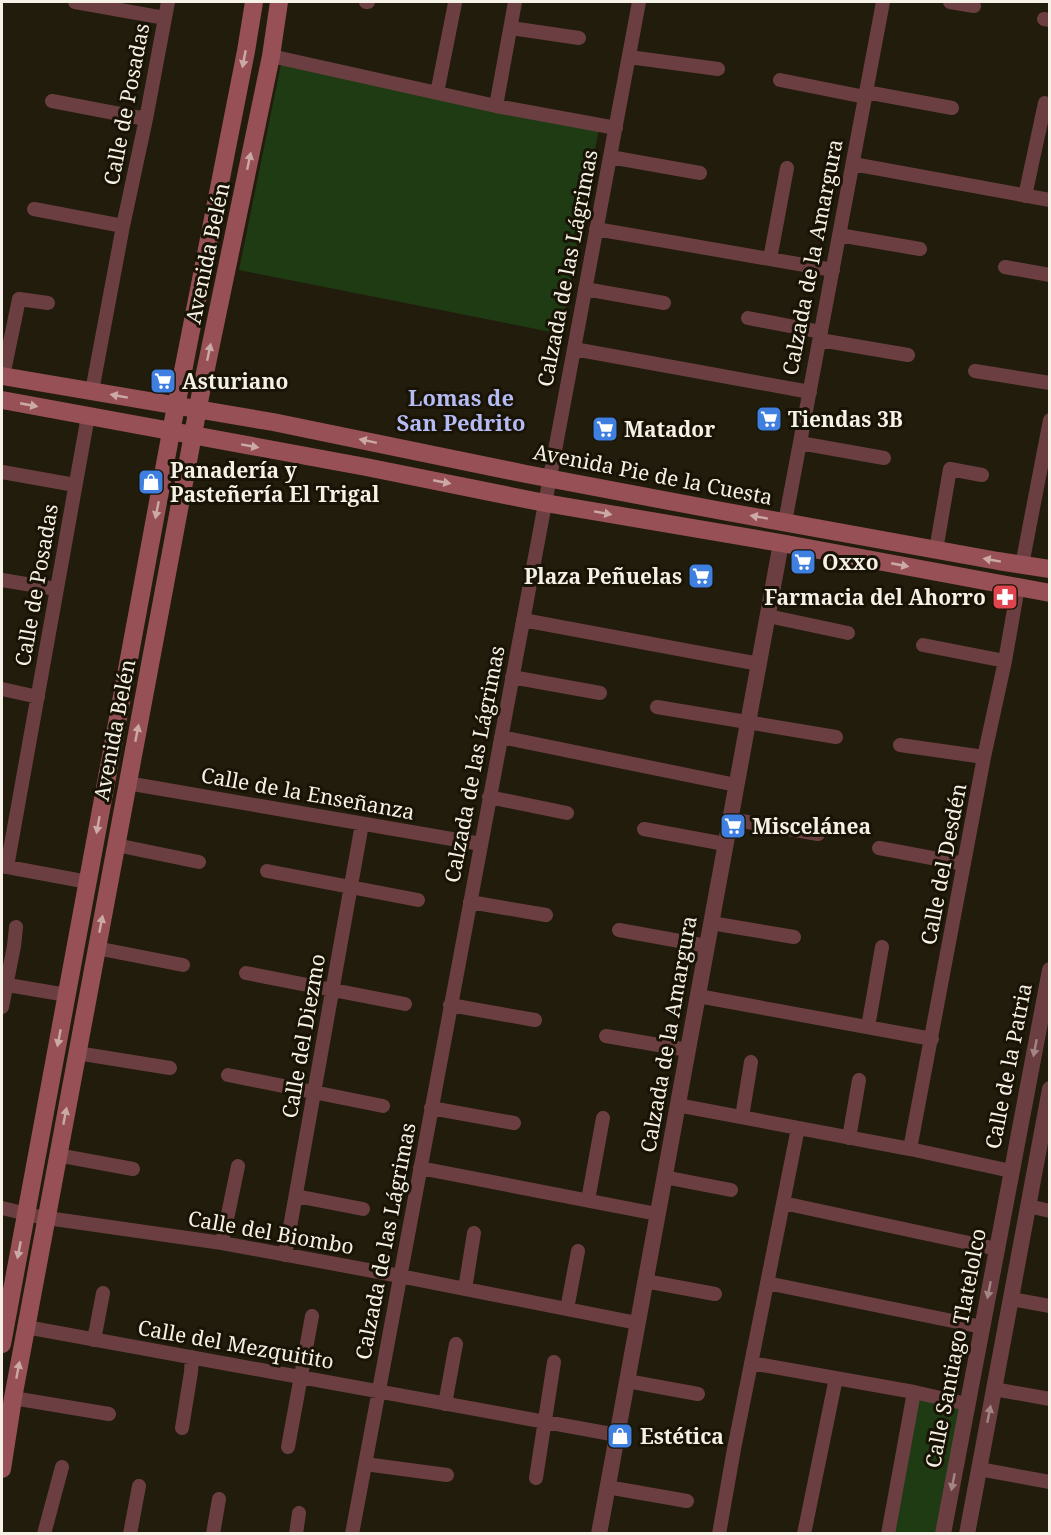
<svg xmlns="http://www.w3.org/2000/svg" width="1051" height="1535" viewBox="0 0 1051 1535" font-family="'Noto Serif',serif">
<rect width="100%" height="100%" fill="#221c0c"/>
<!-- green -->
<path fill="#1e3b13" d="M281 64 599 128 561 334 239 270Z
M915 1394 961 1407 937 1533 890 1534Z"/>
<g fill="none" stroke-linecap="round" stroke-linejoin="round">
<!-- minor -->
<path stroke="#6b3f41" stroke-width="14" d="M75 2 165 18
M366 2H368
M950 2 974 6
M1044 19 1050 20
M511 28 579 38
M271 56 496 106 616 128
M629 57 718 69
M780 80 865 97
M866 92 952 108
M437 93 455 3
M52 101 146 119
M496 106 515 2
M610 157 700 173
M853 164 1050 200
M1025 196 1045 103
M34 209 123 226
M596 229 833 270
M839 235 920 249
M770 259 787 168
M1005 267 1050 275
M585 289 664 303
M748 318 821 332
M820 340 908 355
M574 349 810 392
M975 371 1050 383
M3 376 19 299 48 303
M92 391 123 226 146 119 168 2
M800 443 884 458
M2 472 75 485
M785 522 883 2
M936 550 950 469 982 475
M1022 565 1050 420
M2 580 56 589
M768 616 848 633
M523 620 759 664
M923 645 1005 661
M512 677 600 693
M2 689 38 697
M657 707 836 737
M501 737 736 785
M900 745 984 757
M127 783 481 844
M489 797 567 813
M730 819 818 834
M644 829 725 844
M116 845 199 862
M879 848 964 864
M2 866 88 882
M7 867 88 416
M267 871 418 900
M470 902 546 915
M711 923 794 937
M619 930 707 946
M96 948 183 965
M246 973 405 1004
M2 984 67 995
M698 996 932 1039
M450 1005 535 1020
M2 1007 14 946 16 927
M868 1027 882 947
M606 1036 688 1050
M77 1053 170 1068
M228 1075 383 1106
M677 1105 910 1149 1011 1171
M431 1108 514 1123
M742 1117 751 1062
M849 1138 859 1080
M910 1149 984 757 1005 661 1018 587
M57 1155 133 1169
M420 1168 657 1214
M664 1177 731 1190
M296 1196 363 1209
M588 1200 603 1118
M783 1203 997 1249
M1028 1206 1050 1211
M2 1208 40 1217 222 1243 400 1276 637 1323
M222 1243 238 1166
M285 1255 362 824
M645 1281 715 1294
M767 1283 982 1327
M465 1289 474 1233
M1011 1299 1050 1306
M567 1309 578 1251
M26 1327 617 1435
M94 1340 103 1293
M751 1363 914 1392 967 1404
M627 1381 698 1394
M994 1389 1050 1399
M13 1398 109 1414
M445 1404 456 1344
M182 1428 191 1372 192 1357
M288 1447 312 1316
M365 1464 447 1475
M979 1469 1050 1482
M536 1478 554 1362
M607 1487 687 1501
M44 1534 62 1467
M130 1534 139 1486
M213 1534 219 1499
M296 1534 299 1513
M352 1534 639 2
M719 1534 734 1449 798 1128
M804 1534 836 1378
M888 1534 914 1392"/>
<!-- tertiary -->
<path stroke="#6b3f41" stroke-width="16" d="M599 1534 781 543
M943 1534 1050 970
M967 1534 1050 1089"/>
<!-- secondary -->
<path stroke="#975156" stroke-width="18" d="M2 376 273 422 526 474 722 511 998 561 1050 569
M2 400 366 467 545 503 781 543 1050 593
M2 1344 171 432 246 51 254 2
M2 1469 13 1398 200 397 271 56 279 2"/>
</g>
<!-- one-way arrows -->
<defs><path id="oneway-solid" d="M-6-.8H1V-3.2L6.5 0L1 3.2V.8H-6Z" transform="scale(1.5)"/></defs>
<g fill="#cba9a6">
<use href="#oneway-solid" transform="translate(244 59) rotate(101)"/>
<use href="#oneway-solid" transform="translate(249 161) rotate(-78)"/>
<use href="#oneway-solid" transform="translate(209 352) rotate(-78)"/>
<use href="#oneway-solid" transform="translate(119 396) rotate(-170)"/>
<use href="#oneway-solid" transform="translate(29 405) rotate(11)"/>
<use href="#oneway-solid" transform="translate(368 441) rotate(-168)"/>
<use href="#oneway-solid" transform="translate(250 446) rotate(10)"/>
<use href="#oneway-solid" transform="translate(442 482) rotate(11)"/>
<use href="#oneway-solid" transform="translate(157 510) rotate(101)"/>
<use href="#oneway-solid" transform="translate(603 513) rotate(10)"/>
<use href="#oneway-solid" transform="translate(759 517) rotate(-170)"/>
<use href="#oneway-solid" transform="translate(992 560) rotate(-170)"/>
<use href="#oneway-solid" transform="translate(900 565) rotate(11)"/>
<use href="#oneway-solid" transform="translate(137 733) rotate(-79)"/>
<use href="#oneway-solid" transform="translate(98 825) rotate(100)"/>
<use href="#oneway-solid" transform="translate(101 924) rotate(-79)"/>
<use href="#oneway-solid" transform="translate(59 1038) rotate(101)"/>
<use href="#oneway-solid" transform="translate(65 1116) rotate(-79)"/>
<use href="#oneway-solid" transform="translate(19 1250) rotate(101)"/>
<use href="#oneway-solid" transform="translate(18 1370) rotate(-79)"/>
</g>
<g fill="#a38683">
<use href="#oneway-solid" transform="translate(1035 1048) rotate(101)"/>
<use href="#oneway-solid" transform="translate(989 1290) rotate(101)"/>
<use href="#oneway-solid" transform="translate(989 1414) rotate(-79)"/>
<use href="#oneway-solid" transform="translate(953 1482) rotate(101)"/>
</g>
<!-- icons -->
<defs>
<g id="supermarket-square" transform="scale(1.35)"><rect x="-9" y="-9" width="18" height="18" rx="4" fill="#3f7fe0" stroke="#181304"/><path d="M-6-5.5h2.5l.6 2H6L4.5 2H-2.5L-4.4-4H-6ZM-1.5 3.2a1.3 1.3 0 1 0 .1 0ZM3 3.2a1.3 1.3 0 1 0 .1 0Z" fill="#fff"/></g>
<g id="shop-square" transform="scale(1.35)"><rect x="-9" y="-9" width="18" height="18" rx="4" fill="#3f7fe0" stroke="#181304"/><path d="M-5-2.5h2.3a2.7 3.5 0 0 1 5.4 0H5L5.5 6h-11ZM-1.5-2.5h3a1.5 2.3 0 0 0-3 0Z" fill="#fff"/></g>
<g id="pharmacy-square" transform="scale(1.35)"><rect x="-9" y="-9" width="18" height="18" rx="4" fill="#e0444e" stroke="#181304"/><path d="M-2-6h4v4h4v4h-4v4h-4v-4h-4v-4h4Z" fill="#fff"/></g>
</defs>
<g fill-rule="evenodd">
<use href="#supermarket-square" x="163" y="381"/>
<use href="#supermarket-square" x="769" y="419"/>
<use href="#supermarket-square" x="605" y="429"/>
<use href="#shop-square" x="151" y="482"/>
<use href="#supermarket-square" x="803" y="562"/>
<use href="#supermarket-square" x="701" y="576"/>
<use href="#pharmacy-square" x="1005" y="597"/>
<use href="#supermarket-square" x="733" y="826"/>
<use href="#shop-square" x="620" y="1436"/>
</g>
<g text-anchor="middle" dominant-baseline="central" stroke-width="6" stroke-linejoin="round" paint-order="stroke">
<!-- street labels -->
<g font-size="21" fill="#f6f1e7" stroke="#181304">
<text transform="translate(126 104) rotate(-79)">Calle de Posadas</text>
<text transform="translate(207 253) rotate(-78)">Avenida Belén</text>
<text transform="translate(812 257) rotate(-79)">Calzada de la Amargura</text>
<text transform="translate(567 268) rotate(-79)">Calzada de las Lágrimas</text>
<text transform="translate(653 474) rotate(11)">Avenida Pie de la Cuesta</text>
<text transform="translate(36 585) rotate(-80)">Calle de Posadas</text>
<text transform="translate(114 730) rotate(-79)">Avenida Belén</text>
<text transform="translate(474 764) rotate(-79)">Calzada de las Lágrimas</text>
<text transform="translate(308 793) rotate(10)">Calle de la Enseñanza</text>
<text transform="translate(943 864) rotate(-79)">Calle del Desdén</text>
<text transform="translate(668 1034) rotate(-80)">Calzada de la Amargura</text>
<text transform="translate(303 1036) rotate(-80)">Calle del Diezmo</text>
<text transform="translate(1008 1066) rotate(-79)">Calle de la Patria</text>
<text transform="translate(271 1232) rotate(10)">Calle del Biombo</text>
<text transform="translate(385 1241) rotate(-79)">Calzada de las Lágrimas</text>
<text transform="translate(236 1344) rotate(10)">Calle del Mezquitito</text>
<text transform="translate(955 1348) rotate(-79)">Calle Santiago Tlatelolco</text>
</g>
<!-- poi labels -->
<g font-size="21" font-weight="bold" fill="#f6f1e7" stroke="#181304" text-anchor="start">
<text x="182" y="381">Asturiano</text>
<text x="788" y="419">Tiendas 3B</text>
<text x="624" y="429">Matador</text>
<text x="170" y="470">Panadería y<tspan x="170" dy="24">Pasteñería El Trigal</tspan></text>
<text x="822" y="562">Oxxo</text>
<text x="682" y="576" text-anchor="end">Plaza Peñuelas</text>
<text x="986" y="597" text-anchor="end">Farmacia del Ahorro</text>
<text x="752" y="826">Miscelánea</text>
<text x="640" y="1436">Estética</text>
</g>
<!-- neighbourhood labels -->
<g font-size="22" font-weight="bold" fill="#b5bbf4" stroke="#181304">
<text x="461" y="397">Lomas de<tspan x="461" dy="25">San Pedrito</tspan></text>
</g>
</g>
<!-- border -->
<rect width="1051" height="1535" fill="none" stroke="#f6f1e7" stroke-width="6"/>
</svg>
